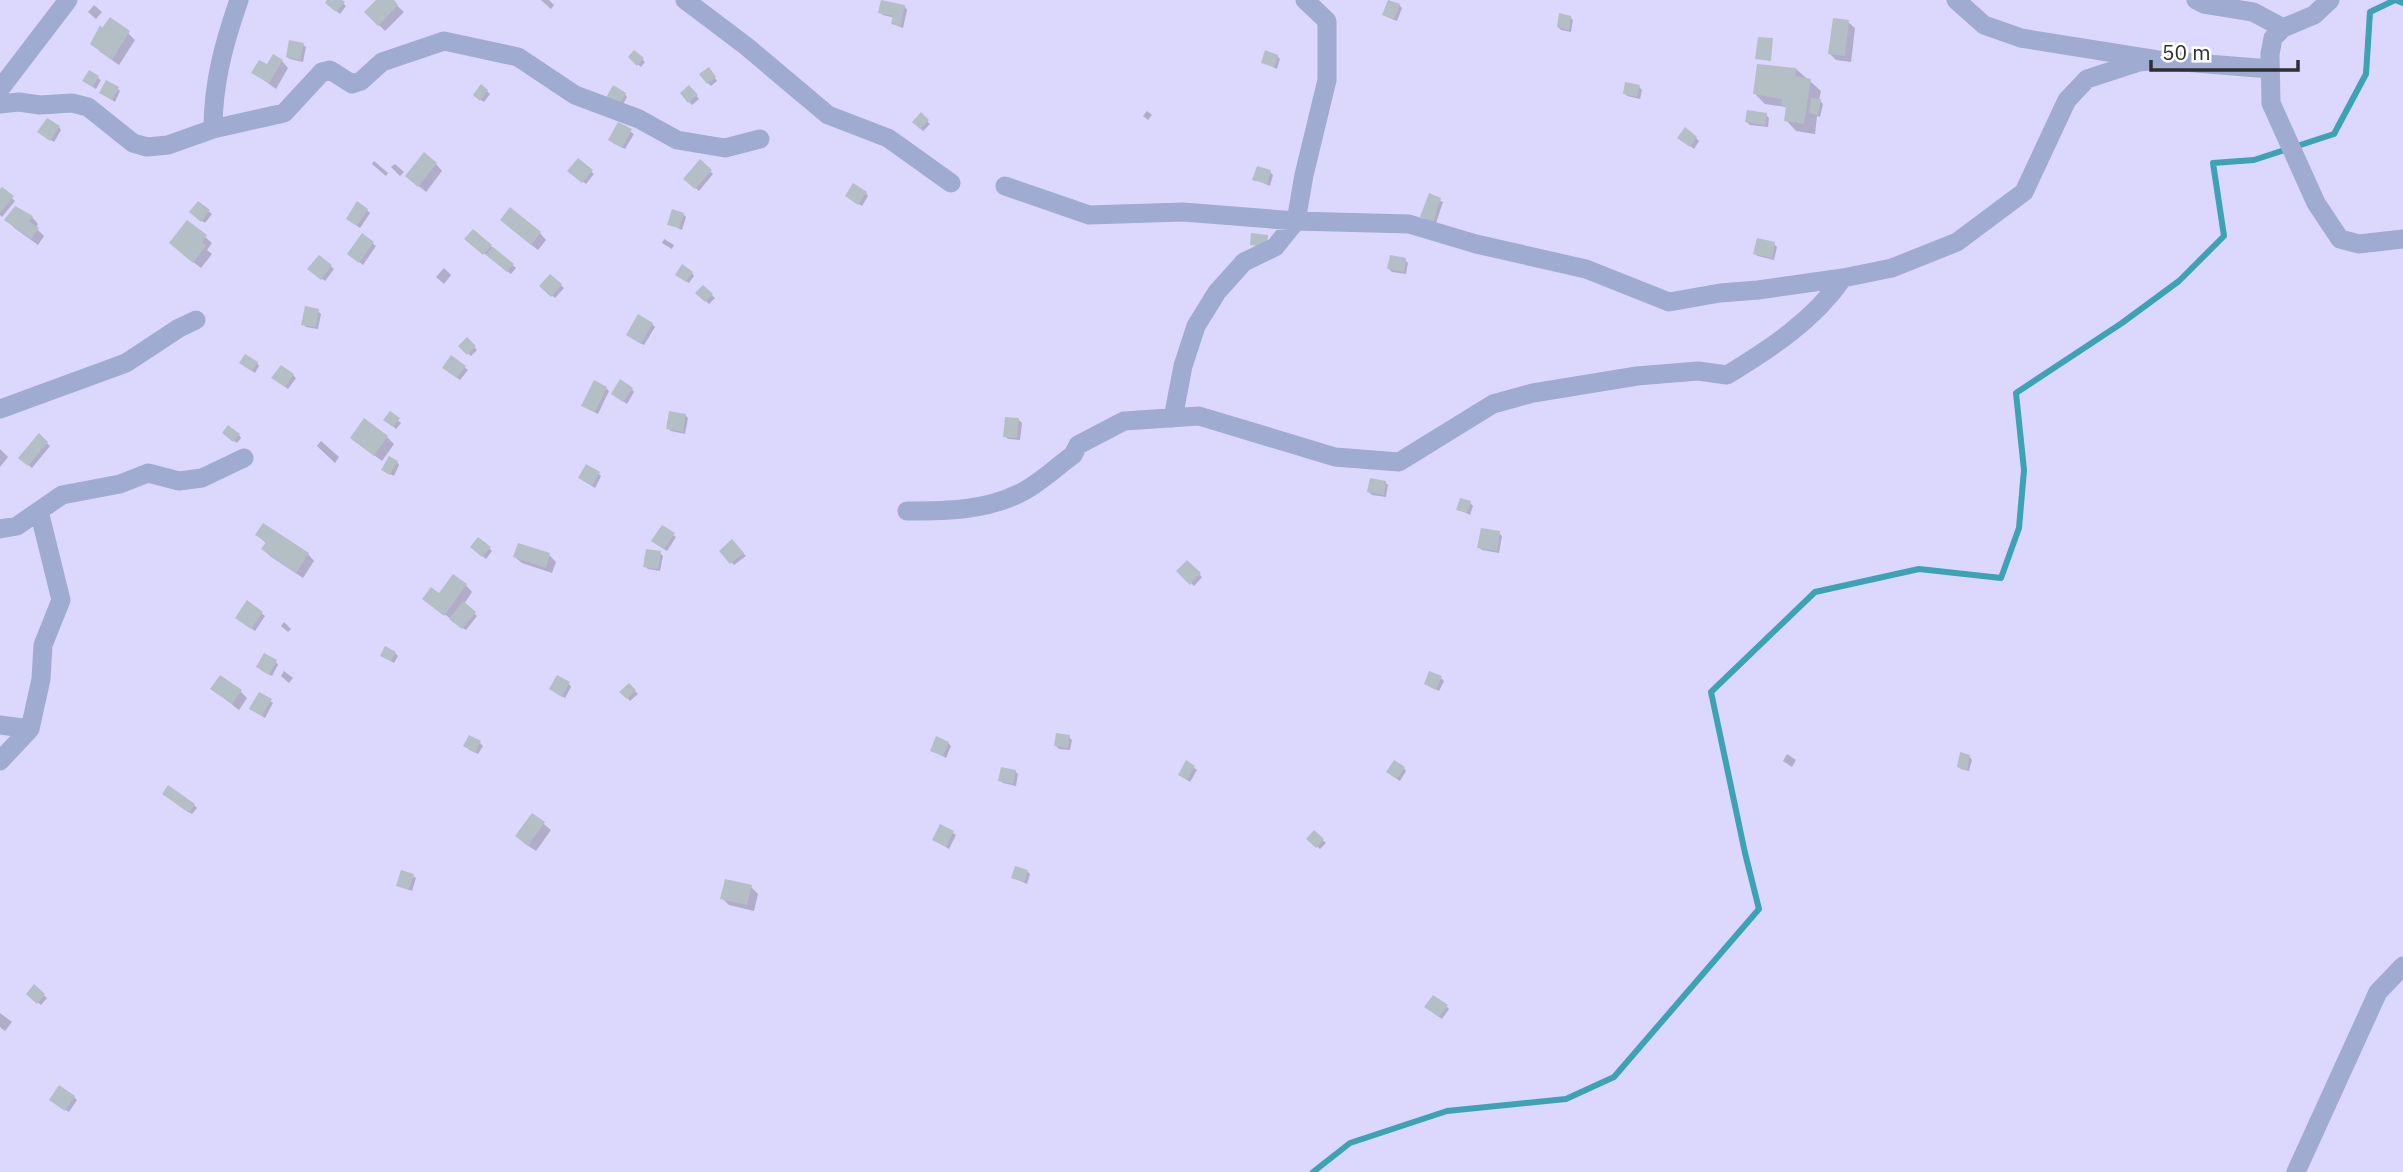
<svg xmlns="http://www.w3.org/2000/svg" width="2403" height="1172" viewBox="0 0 2403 1172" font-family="'IBM Plex Sans',sans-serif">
<rect width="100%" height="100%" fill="#eaf3fc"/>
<!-- green -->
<path fill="#dcd7fc" d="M0 0H2403V1172H0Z"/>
<!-- shadow -->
<path fill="#0003" d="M329 0H340L346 6 340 14 327 3Z
M378 0H391L404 12 385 31 366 12Z
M541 0H549L554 5 551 9Z
M94 5 102 12 96 19 88 12Z
M1399 5 1402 8 1397 21 1384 15Z
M905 7 907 10 903 28 893 24 895 18 883 15 880 12Z
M1570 17 1573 20 1571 32 1561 30 1558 27Z
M1848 22 1855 28 1851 62 1836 60 1829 53Z
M128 33 135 40 119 65 99 51Z
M303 45 306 47 303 62 290 59 287 57Z
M635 52 645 62 641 67 630 57Z
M1277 56 1280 59 1277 69 1263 62Z
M282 61 288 68 276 89 254 73Z
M1796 69 1821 91 1819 100 1823 104 1820 117 1817 116 1815 134 1796 131 1786 120V107L1765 104 1755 94Z
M711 73 717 81 711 86 708 83Z
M98 78 101 80 96 89 88 84Z
M689 87 699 99 692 105 682 93Z
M1639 87 1642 90 1640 99 1627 96 1625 93Z
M118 89 120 91 115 102 101 93Z
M487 91 490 94 484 102 478 98Z
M625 94 627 97 622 106 611 100Z
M1147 111 1152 115 1148 120 1143 116Z
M921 115 930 124 923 131 914 122Z
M1766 115 1769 118 1768 127 1750 125 1747 122Z
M619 124 634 134 625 149 613 143Z
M59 127 61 130 54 142 42 135Z
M1696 138 1699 141 1694 149 1683 140Z
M578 160 594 174 586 184 570 171Z
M374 161 388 173 386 176 372 164Z
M700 162 713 174 699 191 685 178Z
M395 164 404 172 400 176 391 167Z
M436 164 442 171 426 192 414 182Z
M1270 172 1273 175 1270 186 1254 179Z
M2 189 15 201 2 217 0 215V192Z
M866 193 868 196 862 206 850 199Z
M1430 196 1443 202 1436 223 1425 220Z
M198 203 212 214 205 223 194 215Z
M367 210 370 213 360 228 351 222Z
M683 214 686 217 682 230 669 224Z
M32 217 38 224 36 228 44 236 38 245 13 227Z
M188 222 212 243 207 250 212 254 201 268 178 250Z
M509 227 540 233 546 240 538 250Z
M362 236 376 246 363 265 352 256Z
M466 239 491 246 516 268 511 274Z
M664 239 674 245 672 249 662 243Z
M1774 244 1777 247 1774 260 1758 256 1755 254Z
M319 257 334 269 325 281 310 269Z
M1405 260 1408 263 1406 274 1392 272 1389 269Z
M444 268 451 275 444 284 436 277Z
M692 273 694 276 689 283 680 277Z
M550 276 564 288 555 298 542 286Z
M703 287 715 298 709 304 698 293Z
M318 311 321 314 318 329 306 327 303 324Z
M652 324 655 327 644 345 631 338Z
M467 340 477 350 471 356 460 346Z
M452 358 468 370 460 380 447 370Z
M257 363 259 366 255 373 244 366Z
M293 375 296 378 288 389 277 381Z
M606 388 609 391 598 414 586 408Z
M632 389 634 392 627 404 616 396Z
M390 414 401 423 396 429 386 419Z
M685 415 688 418 685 434 671 431 668 428Z
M1019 420 1022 423 1020 440 1008 439 1005 436Z
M224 433 239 435 241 438 237 443Z
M39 436 50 446 32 468 20 458Z
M387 437 394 444 382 461 359 444Z
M321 441 339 457 335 463 317 446Z
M0 449 8 457 0 467Z
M397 462 399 465 394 476 386 472Z
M599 474 601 476 595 488 580 478Z
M1385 482 1388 485 1386 497 1372 495 1369 492Z
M1470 503 1473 506 1470 515 1458 509Z
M1499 533 1502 536 1499 553 1482 550 1479 547Z
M257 535 308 554 314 561 303 578 270 556 263 549 267 544Z
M673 535 676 537 667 551 656 544Z
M479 539 492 551 486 559 472 547Z
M732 541 746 556 734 565 722 551Z
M660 553 663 556 660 571 648 569 645 566Z
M549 555 556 562 552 573 522 563 515 557Z
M1187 562 1202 577 1194 586 1179 571Z
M466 585 472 592 464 604 477 616 466 630 424 599Z
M248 603 265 616 255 631 240 620Z
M284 622 291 629 288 632 281 626Z
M395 653 398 656 394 663 385 658Z
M276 662 278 665 272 676 261 670Z
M284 671 293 678 289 683 281 676Z
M1441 678 1444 681 1439 691 1426 684Z
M569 684 571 687 565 698 554 692Z
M629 685 638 694 630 701 622 692Z
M212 689 241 692 247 698 239 710Z
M270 701 273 703 265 718 254 711Z
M1069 737 1072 740 1070 750 1059 749 1056 746Z
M480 743 483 746 478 754 468 749Z
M948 743 951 746 946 758 932 750Z
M1787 754 1796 760 1792 767 1783 761Z
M1970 757 1972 760 1969 771 1961 769 1958 766Z
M1187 763 1197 770 1190 782 1183 777Z
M1404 768 1406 771 1400 781 1391 775Z
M1015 771 1018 774 1016 786 1003 783 1000 780Z
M167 796 194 805 197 808 192 814Z
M533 815 551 830 536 851 524 843Z
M953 833 956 835 949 849 934 840Z
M1315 833 1326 843 1320 849 1309 839Z
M1027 871 1030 874 1027 884 1013 878Z
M413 876 416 878 412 891 398 885Z
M751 887 758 894 754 911 729 905 722 898Z
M34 987 47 998 41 1005 28 994Z
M1447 1007 1449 1009 1442 1019 1429 1009Z
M0 1013 12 1022 5 1031 0 1027Z
M74 1097 77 1100 69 1112 54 1102Z"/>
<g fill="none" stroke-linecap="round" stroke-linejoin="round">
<!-- stream -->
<path stroke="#3ca2b4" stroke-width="6" d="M1313 1172 1350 1143 1447 1111 1566 1099 1614 1077 1759 909 1745 853 1711 692 1815 592 1919 569 2001 578 2019 528 2024 470 2016 393 2122 323 2179 281 2224 236 2213 163 2254 160 2334 134 2366 74 2370 12 2395 0 2403 3"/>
</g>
<!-- building -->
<path fill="#b3bfc5" d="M327 0H342L345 2 336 12 325 3Z
M376 0H394L398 5 378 26 364 12Z
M881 0 905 5 901 26 891 24 893 16 878 13Z
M1388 0 1400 4 1394 20 1382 15Z
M1559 13 1571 16 1569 30 1557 27Z
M110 17 130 31 112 60 90 44 100 25 102 28Z
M1833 18 1849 20 1845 56 1828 54Z
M1758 37 1773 38 1771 61 1755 59Z
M289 40 304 43 300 60 286 57Z
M634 50 644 58 637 66 628 57Z
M1265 50 1278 55 1274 67 1261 63Z
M273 54 283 60 269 83 251 73 259 60 267 64Z
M1757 64 1796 68 1795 76 1811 79 1804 124 1784 121 1786 106 1781 105 1782 99 1753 94Z
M709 67 716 77 707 84 699 74Z
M89 70 99 76 93 87 82 81Z
M106 80 119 87 112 100 99 93Z
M1625 82 1640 85 1637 97 1623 94Z
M481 84 488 90 480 101 473 95Z
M613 85 626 93 619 105 606 98Z
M689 85 698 95 688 103 680 93Z
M1811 98 1821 99 1818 115 1809 113Z
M1747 110 1767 113 1765 125 1745 122Z
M921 112 929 120 920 129 912 122Z
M47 118 60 126 50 141 37 132Z
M618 122 632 129 622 148 608 140Z
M1685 127 1697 137 1690 147 1677 138Z
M424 152 437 163 418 187 405 176Z
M578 158 593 170 582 183 567 171Z
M700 159 712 170 695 189 683 179Z
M1257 166 1271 170 1267 184 1252 180Z
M853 183 867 192 858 205 845 196Z
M2 187 14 196 0 213V189Z
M1429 193 1441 198 1433 222 1420 217Z
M198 201 210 210 201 222 189 212Z
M357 201 368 209 357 226 346 219Z
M15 206 33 216 29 221 39 228 31 239 4 220Z
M510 207 541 232 531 245 500 220Z
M672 209 684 213 679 228 667 225Z
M187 220 207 235 202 242 206 246 193 263 169 243Z
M473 229 492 245 483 255 464 239Z
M362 233 374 242 359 263 347 254Z
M1251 233 1268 235 1267 247 1250 245Z
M1757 238 1775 242 1772 258 1753 254Z
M493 247 514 264 507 272 486 255Z
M319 255 332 265 321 280 307 269Z
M1390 255 1406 258 1404 272 1387 269Z
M682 264 693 272 686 282 675 275Z
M550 274 562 284 551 297 539 286Z
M703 285 713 294 705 302 695 293Z
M305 306 319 309 316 327 301 325Z
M638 314 653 323 641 344 626 335Z
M467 337 476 346 467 355 458 346Z
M245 354 258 362 252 371 239 363Z
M451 355 466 366 457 378 442 368Z
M281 365 294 374 285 387 271 378Z
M620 379 633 388 623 402 611 394Z
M594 380 607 387 595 412 581 406Z
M390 411 400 418 393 427 383 420Z
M669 411 686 414 683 432 666 429Z
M1005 417 1019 418 1017 438 1003 437Z
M364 418 388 436 374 456 350 438Z
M228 425 240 434 233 442 222 433Z
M39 433 48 442 28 466 18 458Z
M389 456 398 461 390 475 381 470Z
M586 464 600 472 592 486 578 478Z
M1370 478 1386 481 1384 495 1367 492Z
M1460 498 1471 501 1467 513 1456 510Z
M263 523 309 553 296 573 261 549 266 542 255 535Z
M662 525 675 533 664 549 651 541Z
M1481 528 1500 531 1497 551 1477 548Z
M478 537 491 547 482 557 470 547Z
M732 539 744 553 730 564 719 551Z
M518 543 550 553 546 568 513 557Z
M646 549 661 551 658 569 643 567Z
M1187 560 1201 573 1190 585 1176 571Z
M453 574 467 584 444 616 422 599 431 587 439 593Z
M247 600 263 612 251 629 235 618Z
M463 601 476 612 462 629 449 619Z
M385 646 396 652 391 661 380 656Z
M264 653 277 660 269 675 256 667Z
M1429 671 1442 676 1436 690 1424 684Z
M220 675 242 690 232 704 210 689Z
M557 675 570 682 562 697 549 689Z
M629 683 636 690 627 699 619 692Z
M259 692 272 699 262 716 249 709Z
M1056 733 1070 735 1068 748 1054 746Z
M469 735 481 741 475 753 463 746Z
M936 736 949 742 943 756 930 751Z
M1960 752 1970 755 1967 770 1957 767Z
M1186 760 1195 766 1187 780 1178 775Z
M1394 760 1405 767 1397 779 1386 772Z
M1001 767 1016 770 1013 784 998 781Z
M168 785 195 804 189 813 162 794Z
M532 813 545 822 528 846 515 836Z
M940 824 954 831 946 847 932 840Z
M1314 830 1324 839 1316 848 1306 839Z
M1015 866 1028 870 1024 882 1011 878Z
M401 870 414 874 409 890 396 886Z
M725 879 752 885 747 905 720 899Z
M34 984 45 994 37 1004 26 994Z
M1433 995 1448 1005 1439 1017 1424 1007Z
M59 1085 75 1096 65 1111 49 1100Z"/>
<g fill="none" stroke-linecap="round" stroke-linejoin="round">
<!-- minor -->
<path stroke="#9fabd1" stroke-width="19" d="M685 0 746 46 828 115 888 138 951 183
M1956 0 1984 25 2021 38 2158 60 2270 69
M2196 0 2204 4 2253 12 2283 28
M2330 0 2314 15 2283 28 2273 38 2270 54 2271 103 2316 203 2340 239 2359 244 2403 239
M0 89 68 0
M0 104 19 102 40 105 72 103 88 107 133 143 147 147 168 145 213 129 284 113 322 72 330 70 352 84 361 81 382 62 444 41 518 57 575 95 639 119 677 140 725 148 760 139
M213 129C213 83 224 43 239 0
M1005 186 1089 215 1183 212 1296 221 1409 224 1476 244 1586 269 1669 302 1720 293 1758 290 1843 278
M0 409 126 363 179 328 196 320
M1173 418 1183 366 1196 326 1217 292 1244 262 1275 247 1296 221 1304 175 1327 80V21L1305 0
M907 511C945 511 985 511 1020 493 1039 484 1056 467 1073 455L1078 445 1124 421 1199 416 1335 457 1399 462 1493 404 1533 393 1637 376 1698 371 1727 375C1771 348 1813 321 1843 278L1892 268 1957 242 2024 192 2067 100 2087 79 2139 62 2158 60
M0 529 17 526 62 495 120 484 148 473 179 481 202 478 244 458
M0 725 30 729
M0 761 30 729 41 679 43 645 61 600 39 511
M2296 1172 2378 992 2403 966"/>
</g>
<!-- scale -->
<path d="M2151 60v10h147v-10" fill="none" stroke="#2c2f33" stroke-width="3.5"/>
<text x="2162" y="60" font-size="21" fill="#2c2f33" stroke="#ffffff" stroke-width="5" paint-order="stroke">50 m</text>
</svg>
